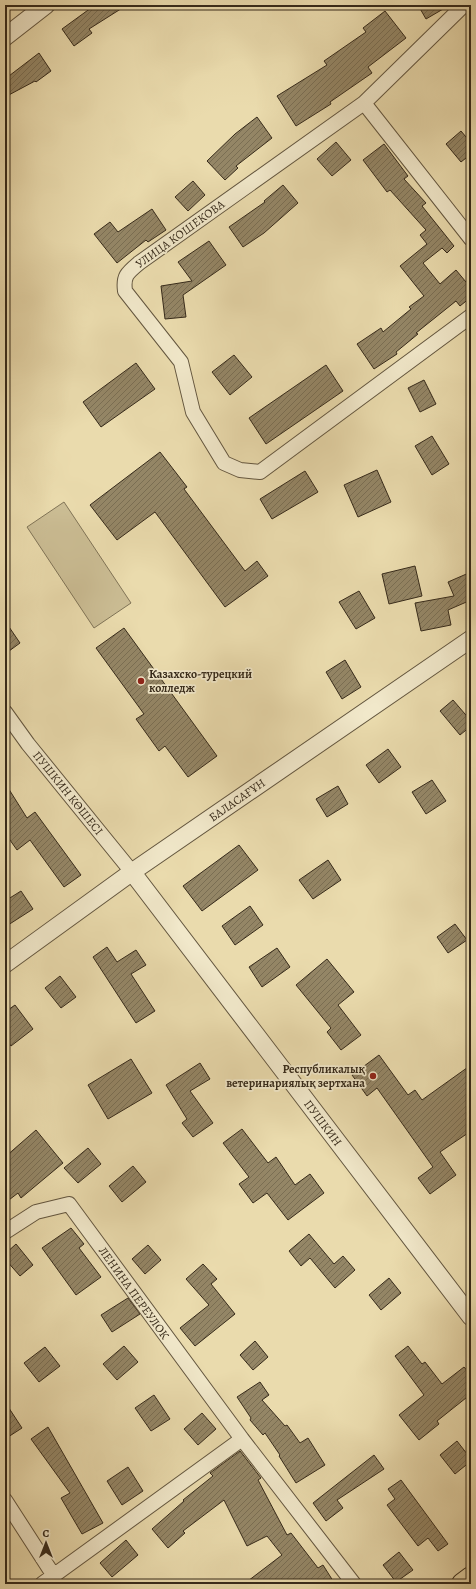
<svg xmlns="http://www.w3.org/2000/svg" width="476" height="1589" viewBox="0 0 476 1589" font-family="Alegreya,serif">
<defs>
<pattern id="building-hatch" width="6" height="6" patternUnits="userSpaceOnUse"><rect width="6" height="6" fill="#948666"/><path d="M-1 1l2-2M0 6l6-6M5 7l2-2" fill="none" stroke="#7a6e53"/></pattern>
</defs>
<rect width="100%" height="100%" fill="#eadbad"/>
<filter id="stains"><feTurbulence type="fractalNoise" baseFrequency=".005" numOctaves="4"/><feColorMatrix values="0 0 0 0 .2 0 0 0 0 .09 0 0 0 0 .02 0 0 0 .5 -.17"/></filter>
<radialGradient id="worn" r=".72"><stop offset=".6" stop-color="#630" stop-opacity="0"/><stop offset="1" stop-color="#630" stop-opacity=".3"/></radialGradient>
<!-- green -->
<path fill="#cbbd94" stroke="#807457" d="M64 502 131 603 94 628 27 527Z"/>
<!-- building -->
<path fill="url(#building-hatch)" stroke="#362a1a" d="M95 5H127L89 29 92 33 74 46 62 29Z
M418 5H450L426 19Z
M385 11 406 38 368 67 372 73 330 102 331 104 296 126 277 96 327 65 324 61 366 32 363 28Z
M39 53 51 71 36 82 35 81 5 97V79Z
M257 117 272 138 236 166 238 168 225 180 207 161 235 134Z
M461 131 471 143V154L461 162 446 144Z
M336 142 351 160 332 176 317 159Z
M384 144 408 176 404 179 426 203 422 206 454 246 447 253 442 248 423 263 440 284 456 270 471 288V297L460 306 456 301 416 333 418 334 396 352 397 354 374 369 357 344 381 328 383 332 411 309 409 307 424 296 400 266 427 244 420 235 426 230 390 190 387 192 363 160Z
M193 181 205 195 188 211 175 197Z
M283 185 298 203 264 233 243 247 229 227 265 202 264 201Z
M152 209 166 230 148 242 146 240 117 263 94 234 110 222 118 232Z
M209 241 226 265 183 295 186 317 165 319 161 286 192 281 178 262Z
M234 355 252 377 230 395 212 372Z
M136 363 155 389 101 427 83 402Z
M326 365 343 391 266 444 249 418Z
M424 380 436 404 420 412 408 388Z
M432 436 449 464 432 475 415 446Z
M160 452 187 487 184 489 245 571 257 561 268 576 225 607 155 512 117 540 90 505Z
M377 470 391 502 358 517 344 485Z
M305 471 318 492 272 519 260 499Z
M415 566 422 596 389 604 382 574Z
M471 572V600L448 610 451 625 421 631 415 603 454 596 448 582Z
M359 591 375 618 356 629 339 602Z
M5 621 20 643 5 654Z
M124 628 217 756 188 777 165 746 159 751 136 719 144 714 96 648Z
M345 660 361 687 342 699 326 672Z
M453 700 471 721V726L460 735 440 711Z
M388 749 401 767 379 783 366 765Z
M432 780 446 801 426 814 412 792Z
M5 783 27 818 35 812 81 875 64 887 30 840 17 850 5 833Z
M338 786 348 804 327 817 316 799Z
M239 845 258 870 202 911 183 886Z
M328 860 341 880 313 899 299 880Z
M21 891 33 909 5 927V901Z
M250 906 263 925 235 945 222 926Z
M455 924 467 940 448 953 437 937Z
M107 947 117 962 136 950 146 965 131 974 155 1011 136 1023 93 957Z
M277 948 290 967 262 987 249 967Z
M327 959 354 992 338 1005 361 1035 341 1050 327 1032 331 1028 296 985Z
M60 976 76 997 61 1008 45 988Z
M15 1005 33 1029 11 1046 5 1038V1012Z
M379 1055 408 1095 415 1090 422 1100 471 1065V1131L440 1152 456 1175 430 1194 418 1178 433 1167 377 1088 367 1096 352 1075Z
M131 1059 152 1093 108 1119 88 1085Z
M200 1063 210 1079 190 1091 213 1123 193 1137 182 1123 187 1119 166 1085Z
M242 1129 268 1163 276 1157 295 1185 310 1174 324 1193 288 1220 267 1193 253 1203 239 1184 249 1177 223 1143Z
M36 1130 63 1163 21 1198 18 1193 5 1203V1157Z
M88 1148 101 1164 78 1183 64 1168Z
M133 1166 146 1182 122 1202 109 1186Z
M71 1228 84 1244 79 1248 101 1277 76 1295 42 1248Z
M309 1234 334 1264 343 1256 355 1270 335 1288 310 1258 301 1266 289 1251Z
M16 1244 33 1265 20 1276 5 1259V1254Z
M148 1245 161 1260 145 1274 132 1259Z
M203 1264 217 1279 211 1284 235 1314 195 1346 180 1328 209 1305 186 1279Z
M389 1278 401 1293 381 1310 369 1295Z
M128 1298 140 1314 112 1332 101 1315Z
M255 1341 268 1357 253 1370 240 1355Z
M124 1346 138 1362 117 1380 103 1364Z
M408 1346 422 1364 425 1362 442 1384 464 1367 471 1375V1394L437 1421 439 1424 419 1440 399 1415 424 1395 395 1356Z
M45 1347 60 1366 39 1382 24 1363Z
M260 1382 269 1395 262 1400 285 1426 287 1425 300 1443 308 1438 325 1465 296 1483 279 1456 280 1455 265 1433 263 1435 250 1420 251 1418 237 1397Z
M154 1395 170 1419 151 1431 135 1408Z
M5 1402 22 1428 5 1439Z
M202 1413 216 1429 198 1445 184 1429Z
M48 1427 103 1523 82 1534 61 1498 70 1493 31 1439Z
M457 1441 471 1459V1461L455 1474 440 1455Z
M240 1451 261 1478 258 1480 287 1535 291 1533 318 1568 323 1565 335 1584H244L282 1555 267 1536 247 1546 224 1500 183 1531 185 1533 168 1548 152 1529 184 1501 183 1500 213 1476 210 1473Z
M374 1455 384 1469 337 1500 343 1508 326 1521 313 1503Z
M128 1467 143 1491 122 1505 107 1481Z
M401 1480 448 1544 438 1551 428 1538 418 1546 387 1505 395 1499 388 1489Z
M126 1540 138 1555 112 1577 100 1563Z
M399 1552 413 1570 396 1582 383 1565Z"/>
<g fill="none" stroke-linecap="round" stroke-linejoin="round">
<!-- minor casing -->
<g stroke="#63563f" stroke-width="16">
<path id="minor" d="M462 7 364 103 139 263C127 273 123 276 125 291L181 362 193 412 224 463 240 470 260 472 471 316
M364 103 471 239
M5 712 28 744 132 872
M5 1232 36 1212 69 1204 242 1439 354 1584
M5 1500 54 1576
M42 1584 242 1439"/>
</g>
<!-- tertiary casing -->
<g stroke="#63563f" stroke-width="19">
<path id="tertiary" d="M5 37 46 5
M132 872 471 1317
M5 964 132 872 471 639"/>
</g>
<!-- primary casing -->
<g stroke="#362a1a" stroke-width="24">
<path id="primary" d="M463 1584 471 1578"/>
</g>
<!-- minor -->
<use href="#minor" stroke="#f1e8ca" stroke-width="14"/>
<!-- tertiary -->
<use href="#tertiary" stroke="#f1e8ca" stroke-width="17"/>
<!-- primary -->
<use href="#primary" stroke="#eadbad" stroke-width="22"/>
</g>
<!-- markers -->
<g fill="#8f2418" stroke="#f1e8ca" stroke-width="1.5">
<circle cx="141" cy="681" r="4"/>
<circle cx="373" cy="1076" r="4"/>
</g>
<g text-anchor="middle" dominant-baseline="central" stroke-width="3.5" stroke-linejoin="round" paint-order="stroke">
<!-- street labels -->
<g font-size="12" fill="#362a1a" stroke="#f1e8ca">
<text transform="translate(180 234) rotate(-36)">УЛИЦА КОШЕКОВА</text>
<text transform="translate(68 793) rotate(51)">ПУШКИН КӨШЕСІ</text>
<text transform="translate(237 800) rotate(-35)">БАЛАСАҒҰН</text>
<text transform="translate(323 1123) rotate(53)">ПУШКИН</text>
<text transform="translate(134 1293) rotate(54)">ЛЕНИНА ПЕРЕУЛОК</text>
</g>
<!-- poi labels -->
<g font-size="12" font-weight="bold" fill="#362a1a" stroke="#f1e8ca" text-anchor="start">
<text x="149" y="674">Казахско-турецкий<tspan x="149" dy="14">колледж</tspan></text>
<text x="365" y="1069" text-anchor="end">Республикалық<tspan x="365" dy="14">ветеринариялық зертхана</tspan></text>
</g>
</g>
<!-- margin -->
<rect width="476" height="1589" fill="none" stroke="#eadbad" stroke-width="20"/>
<rect x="6" y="6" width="464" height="1577" fill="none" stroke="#362a1a" stroke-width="2"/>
<rect x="10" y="10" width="456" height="1569" fill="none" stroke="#362a1a"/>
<!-- north arrow -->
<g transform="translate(46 1543)" stroke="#f1e8ca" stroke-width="3" paint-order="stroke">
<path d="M0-3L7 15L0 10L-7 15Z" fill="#362a1a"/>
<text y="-6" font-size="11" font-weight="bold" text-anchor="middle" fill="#362a1a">С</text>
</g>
<rect width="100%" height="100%" filter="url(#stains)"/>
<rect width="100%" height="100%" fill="url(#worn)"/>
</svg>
